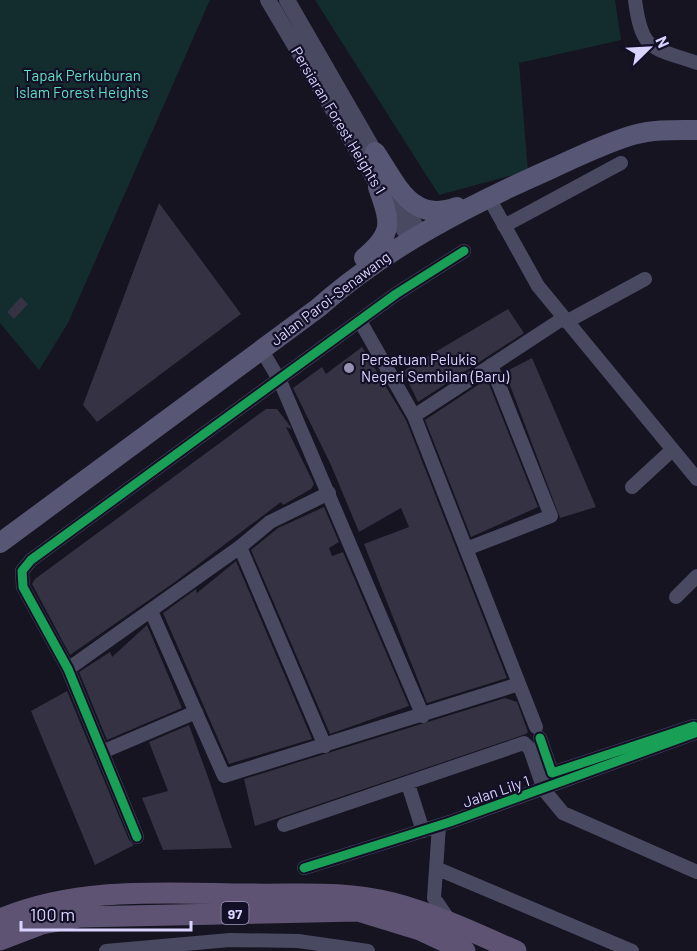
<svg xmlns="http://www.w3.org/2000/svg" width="697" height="951" viewBox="0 0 697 951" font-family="Barlow,sans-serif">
<rect width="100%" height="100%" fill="#161421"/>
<!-- green -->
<path fill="#132c2d" d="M0 0H210L68 323 39 370 0 323Z
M315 0H615L621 40 519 63 528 171 439 195Z"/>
<!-- building -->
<path fill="#343243" d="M159 203 241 314 97 422 83 405Z
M21 297 28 304 14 319 7 312Z
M508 309 524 333 418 402 403 371Z
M362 347 406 420 507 678 427 703 364 544 409 527 401 508 359 532 331 465 293 388 322 367 326 374Z
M532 358 596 507 560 518 505 372Z
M487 379 538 507 471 537 425 420Z
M266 409H277L290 426 291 429 286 427 314 484 311 489 283 505 281 502 175 582 70 655 32 584 35 579Z
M324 507 339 542 329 548 332 556 343 552 409 706 330 734 251 550 278 528Z
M236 561 312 739 229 764 163 613 196 589 197 593Z
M147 625 182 708 107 740 79 672 110 652 112 657Z
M67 691 129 840 134 845 95 865 31 711Z
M505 698 517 702 528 732 526 734 255 826 244 779Z
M189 725 209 780 232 848 163 850 142 798 168 791 149 742Z"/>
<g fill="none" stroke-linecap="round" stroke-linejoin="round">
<!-- minor -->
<path stroke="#4a4962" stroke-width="14" d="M635 0C642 53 652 47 697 63
M489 198 538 286 697 479
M504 226 621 163
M360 321 414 416 536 727
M566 322 645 279
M261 349 280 381 423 716
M414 416 562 319
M632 487 671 451
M240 547 325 746
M466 549 551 516 491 365
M676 597 697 576
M151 611 224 776 519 684
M68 669 240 547 270 522 329 493
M102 752 196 712
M408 784 423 831
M284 825 524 743 530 749 544 790 563 813 697 872
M439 826 434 898 449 920
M137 837 68 669 23 587 22 571 31 560 396 294 464 251
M304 868 450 822 695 733 694 726 552 773 540 738
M438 869 632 951
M106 951 230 940 298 941 368 951"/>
<!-- tertiary -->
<path stroke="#4a4962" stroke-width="16" d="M268 0 410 240
M287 0 381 163
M396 191 420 234"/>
<!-- secondary -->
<path stroke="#575674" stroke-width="20" d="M375 152C397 184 411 224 457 207
M364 258C395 232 390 222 378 187
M0 543 318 308C387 247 469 205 553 168 579 156 606 143 633 135 654 129 676 130 697 130"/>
<!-- primary -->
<path stroke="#5e5373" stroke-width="21" d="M0 919C79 886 163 893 248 894 300 895 340 890 393 903 435 914 477 934 516 951
M0 940 42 924 80 917 358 911 420 930 465 951"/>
<!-- cycleway casing -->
<g stroke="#130f26" stroke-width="13">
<path id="cycleway" d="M137 837 68 669 23 587 22 571 31 560 396 294 464 251
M304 868 450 822 695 733 694 726 552 773 540 738"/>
</g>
<!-- cycleway -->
<use href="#cycleway" stroke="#1a9f57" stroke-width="9"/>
</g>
<!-- markers -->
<circle fill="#9591b1" stroke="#130f26" stroke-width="2" cx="349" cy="368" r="6"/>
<g text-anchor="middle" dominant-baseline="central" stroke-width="4.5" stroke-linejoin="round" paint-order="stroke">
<!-- shield labels -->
<rect fill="#130f26" stroke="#9e99be" stroke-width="1.5" x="221.5" y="902" width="27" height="22" rx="4.5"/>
<g font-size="14" font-weight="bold" fill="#d9d4ff">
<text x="235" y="913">97</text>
</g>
<!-- park labels -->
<g font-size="15" fill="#5fe0c0" stroke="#130f26">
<text x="82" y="75">Tapak Perkuburan<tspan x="82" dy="17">Islam Forest Heights</tspan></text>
</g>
<!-- street labels -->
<g font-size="15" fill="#d9d4ff" stroke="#130f26">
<text transform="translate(339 120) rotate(59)">Persiaran Forest Heights 1</text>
<text transform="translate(330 298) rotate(-37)">Jalan Paroi-Senawang</text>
<text transform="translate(496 791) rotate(-19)">Jalan Lily 1</text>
</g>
<!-- poi labels -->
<g font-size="15" fill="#d9d4ff" stroke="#130f26" text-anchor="start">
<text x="361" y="359">Persatuan Pelukis<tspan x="361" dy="17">Negeri Sembilan (Baru)</tspan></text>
</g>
</g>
<!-- north arrow -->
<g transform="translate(649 48) rotate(66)" stroke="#130f26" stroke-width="4.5" paint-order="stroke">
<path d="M0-4.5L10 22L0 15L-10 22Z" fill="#d9d4ff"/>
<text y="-9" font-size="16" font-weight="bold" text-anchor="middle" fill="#d9d4ff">N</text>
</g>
<!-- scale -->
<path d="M21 921v9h170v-9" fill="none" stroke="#d9d4ff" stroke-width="3"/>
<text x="30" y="921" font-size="18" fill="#d9d4ff" stroke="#130f26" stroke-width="4.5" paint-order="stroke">100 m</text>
</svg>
